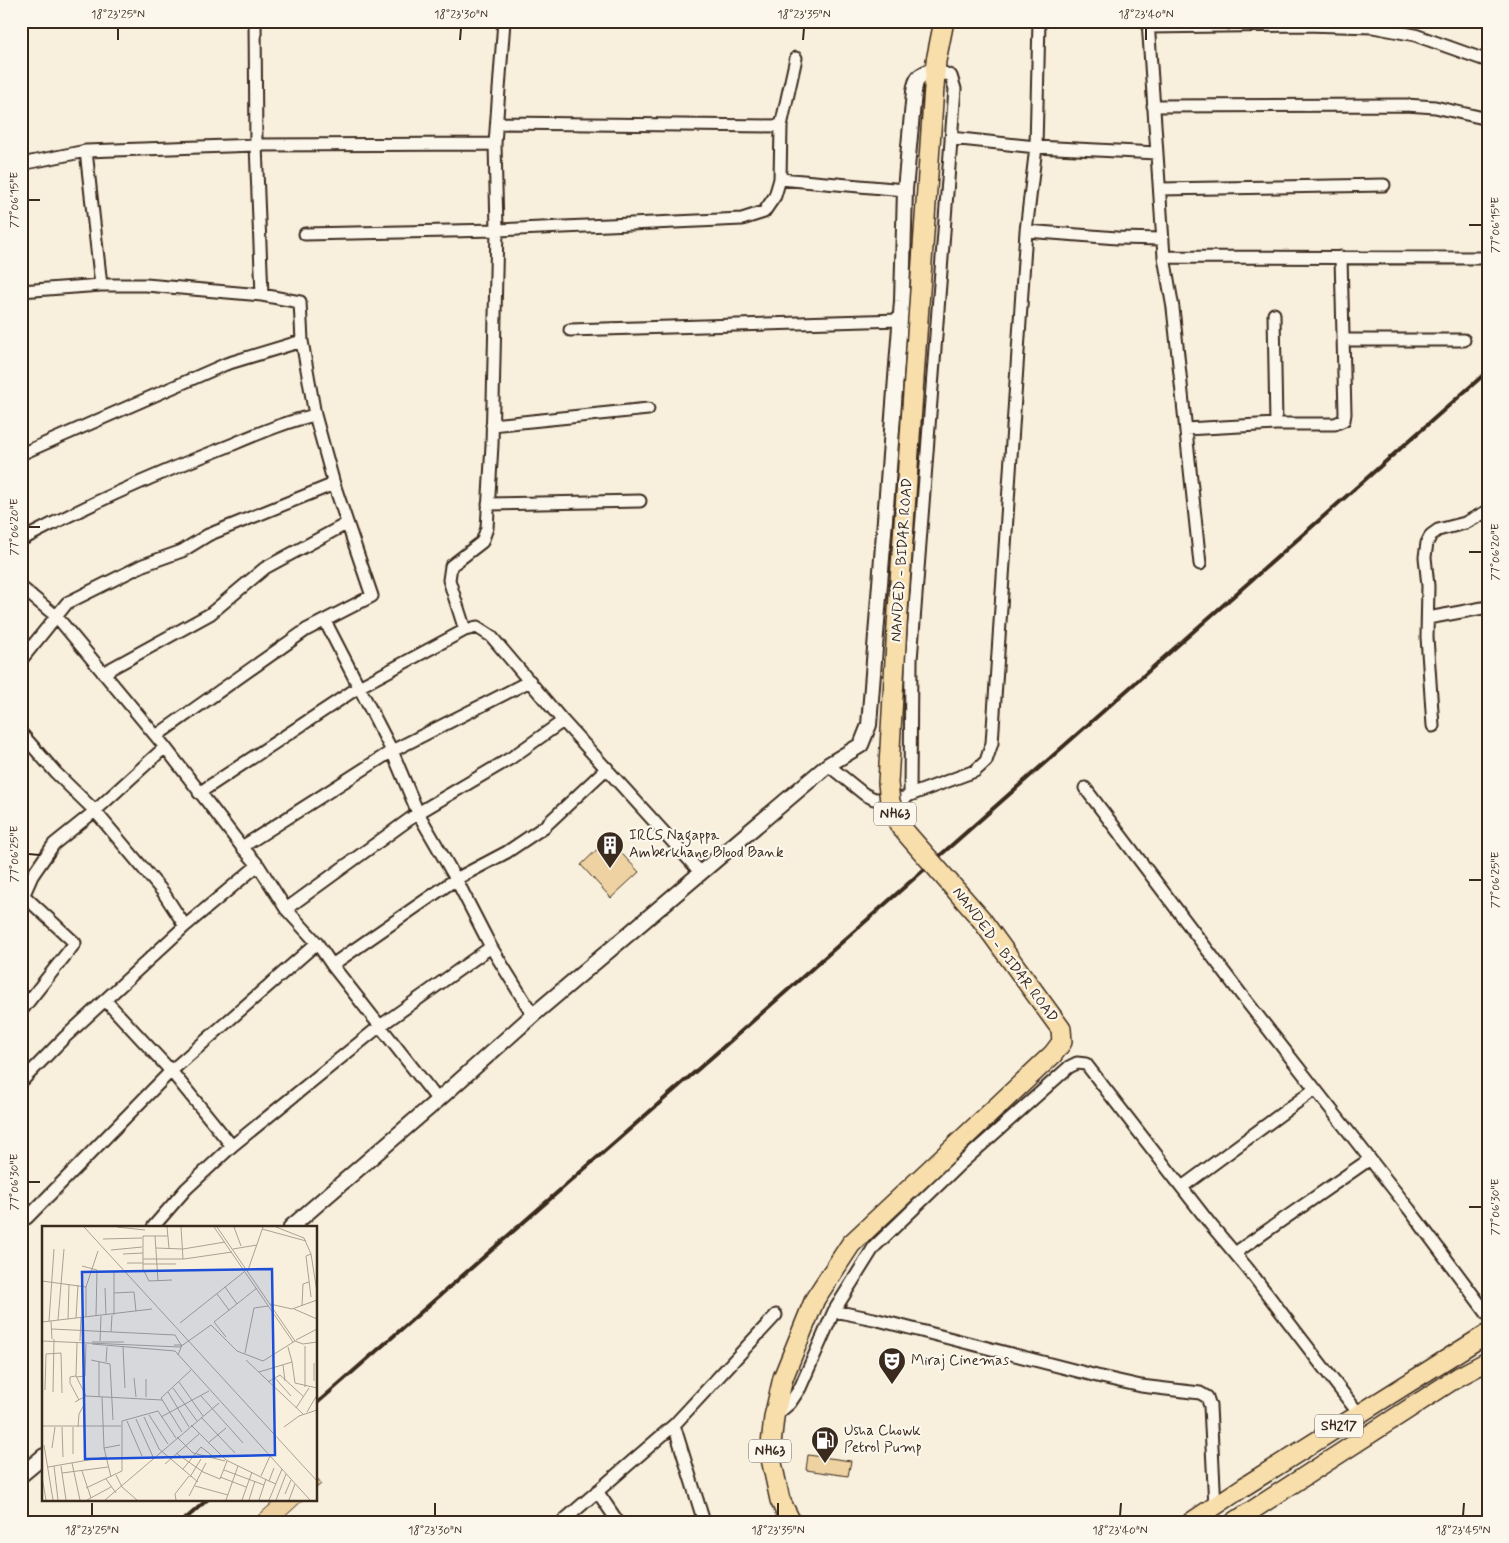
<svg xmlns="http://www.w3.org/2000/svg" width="1509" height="1543" viewBox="0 0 1509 1543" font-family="Mynerve,sans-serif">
<rect width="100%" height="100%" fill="#f8f0dd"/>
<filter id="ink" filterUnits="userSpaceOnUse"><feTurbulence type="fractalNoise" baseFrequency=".02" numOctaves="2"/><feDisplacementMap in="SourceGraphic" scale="10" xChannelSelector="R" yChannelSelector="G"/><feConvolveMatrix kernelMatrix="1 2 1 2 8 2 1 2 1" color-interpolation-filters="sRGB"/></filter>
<g filter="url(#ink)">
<!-- building -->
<path fill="#eed2a2" stroke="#3b2a1e" d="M608 839 639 872 611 898 581 865Z
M808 1455 851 1461 848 1476 806 1470Z
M316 1478 321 1484 316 1488Z
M277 1499H304L279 1522H251Z"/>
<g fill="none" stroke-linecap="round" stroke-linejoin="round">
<!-- minor casing -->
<g stroke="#3b2a1e" stroke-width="15">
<path id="minor" d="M255 21 256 145 262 295
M1148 21 1164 257 1173 308 1200 564
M1148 27 1305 25 1373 27 1415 35 1488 61
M1153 106 1406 105 1435 107 1488 119
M498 123 781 126
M951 138 1036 147 1157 153
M86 151 101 285
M21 164 86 151 256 145 495 144
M780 179 905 190
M1160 189 1384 185
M1026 231 1117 238 1163 239
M305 234 497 230 742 219 764 212 775 196 780 179 781 126 796 58
M1164 257 1488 258
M21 291 101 285H146L262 295 300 302 302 341 315 415 334 484 372 596 306 630 156 736
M1274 314 1276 424
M570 330 900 320
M1343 340H1464
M492 425 648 409
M1186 429 1276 424H1335L1344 420 1345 414 1341 257
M21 454 226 364 302 341
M488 504 640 501
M21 540C87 505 156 474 226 447 255 435 284 422 315 415
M21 587 57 617 165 747 242 847 258 865 286 909 317 943 332 965 438 1100
M1428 618 1488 607
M325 621 392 751 418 813 456 879 491 947 533 1015
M465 630 449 580 451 566 482 542 487 528 492 445 497 230 495 144 504 21
M21 660 67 603 143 565 182 551 208 535 334 484
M103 673 210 614 265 568 346 524
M1433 726 1427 637 1428 586 1425 557 1427 543 1431 535 1438 530 1465 523 1488 511
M21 733 56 773 95 811 163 892 185 926
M828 765 864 794 874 799 905 798 910 795 911 660 955 89 951 76 935 69
M1085 788 1240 993 1409 1209 1488 1315
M199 793 359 687 465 630 477 627 491 636 563 721 701 873
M910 795 975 771 986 761 992 743 1026 231 1036 147 1039 21
M242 847 392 751 530 681
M21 893 75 943 21 1011
M21 901 32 876 54 844 95 811 165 747
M286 909 418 813 511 758 563 721
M332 965 456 879 507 852 544 827 607 768
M106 1001 171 1071 232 1146
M21 1082 64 1038 185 926 258 865
M1182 1187 1315 1089
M27 1218 171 1071 317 943
M153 1227 186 1189 232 1146 380 1026 491 947
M1235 1253 1370 1159
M834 1311 874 1319 1101 1377 1141 1386 1200 1393 1207 1397 1210 1406 1215 1507
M776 1415 790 1403 800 1388 834 1311 874 1247 957 1167 1069 1067 1077 1063 1086 1064 1211 1225 1248 1269 1359 1414
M674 1425 704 1522
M597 1491 618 1522
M562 1522 674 1425 776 1315"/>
</g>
<!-- tertiary casing -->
<g stroke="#3b2a1e" stroke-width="18">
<path id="tertiary" d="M291 1227 438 1100 533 1015 828 765 861 745 869 725 902 301 905 190 914 92C916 75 921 75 935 69
M21 1475 44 1456"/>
</g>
<!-- primary casing -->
<g stroke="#3b2a1e" stroke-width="21">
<path id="primary" d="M1191 1522 1245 1486 1488 1333
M1234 1522 1458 1377 1488 1361"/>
</g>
<!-- trunk casing -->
<g stroke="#3b2a1e" stroke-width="22">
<path id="trunk" d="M934 87 936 61 944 21
M783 1378 774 1417 770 1454 780 1500 791 1522"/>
</g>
<!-- minor -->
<use href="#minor" stroke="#fbf7ec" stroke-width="11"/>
<!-- tertiary -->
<use href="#tertiary" stroke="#fbf7ec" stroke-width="14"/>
<!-- primary -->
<use href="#primary" stroke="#f8deab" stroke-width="18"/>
<!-- trunk -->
<use href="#trunk" stroke="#f8deab" stroke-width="19"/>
<!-- rail -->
<path stroke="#3b2a1e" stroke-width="4" d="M316 1404 720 1050 1488 371
M182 1522 208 1499"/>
<!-- trunk-bridge casing -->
<g stroke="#3b2a1e" stroke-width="22" stroke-linecap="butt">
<path id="trunk-bridge" d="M783 1378 815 1299 851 1244 1053 1054 1062 1042 1061 1029 981 919 900 826 890 802 888 783 897 626 934 87"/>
</g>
<!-- trunk-bridge -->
<use href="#trunk-bridge" stroke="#f8deab" stroke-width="19"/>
</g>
</g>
<!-- ticks -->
<path fill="none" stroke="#3b2a1e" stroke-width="2" d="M118 40V28M460 40 461 28M803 40 804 28M1146 40V28M28 200H40M1469 225H1482M28 527H40M1469 552H1482M28 854 40 855M1469 880H1482M28 1182H40M1469 1207H1482M92 1516V1503M435 1516V1503M778 1516V1503M1120 1516 1121 1503M1463 1516 1464 1503"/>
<!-- icons -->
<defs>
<g id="building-pin" transform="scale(1.4375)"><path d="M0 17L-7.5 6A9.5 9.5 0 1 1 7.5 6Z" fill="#3b2a1e" stroke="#fbf7ec"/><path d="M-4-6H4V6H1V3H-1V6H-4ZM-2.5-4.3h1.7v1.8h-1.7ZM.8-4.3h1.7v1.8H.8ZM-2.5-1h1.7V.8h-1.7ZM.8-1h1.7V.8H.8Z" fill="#fff"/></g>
<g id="theatre-pin" transform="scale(1.4375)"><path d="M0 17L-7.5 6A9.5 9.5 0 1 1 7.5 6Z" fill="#3b2a1e" stroke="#fbf7ec"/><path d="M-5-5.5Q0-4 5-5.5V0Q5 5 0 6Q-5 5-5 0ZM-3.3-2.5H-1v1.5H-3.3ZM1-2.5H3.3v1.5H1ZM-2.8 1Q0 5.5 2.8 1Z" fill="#fff"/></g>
<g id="fuel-pin" transform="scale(1.4375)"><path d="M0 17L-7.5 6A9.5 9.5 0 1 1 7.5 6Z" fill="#3b2a1e" stroke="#fbf7ec"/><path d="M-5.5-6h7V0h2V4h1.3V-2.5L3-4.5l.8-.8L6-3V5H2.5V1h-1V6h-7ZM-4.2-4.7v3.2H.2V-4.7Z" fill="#fff"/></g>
</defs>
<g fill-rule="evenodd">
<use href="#building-pin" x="610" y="845"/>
<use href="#theatre-pin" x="892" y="1361"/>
<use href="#fuel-pin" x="825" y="1440"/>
</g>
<g text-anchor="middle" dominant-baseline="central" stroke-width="4.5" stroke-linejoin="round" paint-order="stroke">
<!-- shield labels -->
<g fill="#fbf7ec" stroke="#75685c" stroke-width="1">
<rect x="874" y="802.5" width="42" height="23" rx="4"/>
<rect x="1315" y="1414.5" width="48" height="23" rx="4"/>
<rect x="749" y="1439.5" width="42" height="23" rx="4"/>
</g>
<g font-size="14" font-weight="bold" fill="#3b2a1e">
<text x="895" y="814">NH63</text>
<text x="1339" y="1426">SH217</text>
<text x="770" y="1451">NH63</text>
</g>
<!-- street labels -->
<g font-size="15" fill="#3b2a1e" stroke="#fbf7ec">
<text transform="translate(902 560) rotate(-86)">NANDED - BIDAR ROAD</text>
<text transform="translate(1005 955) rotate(53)">NANDED - BIDAR ROAD</text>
</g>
<!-- poi labels -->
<g font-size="15" fill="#3b2a1e" stroke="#fbf7ec" text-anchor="start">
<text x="629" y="836">IRCS Nagappa<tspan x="629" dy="17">Amberkhane Blood Bank</tspan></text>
<text x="911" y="1361">Miraj Cinemas</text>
<text x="844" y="1431">Usha Chowk<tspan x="844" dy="17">Petrol Pump</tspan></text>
</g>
</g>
<!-- overview -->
<g transform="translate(42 1226)">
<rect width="275" height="275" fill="#f8f0dd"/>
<path fill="none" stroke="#aca191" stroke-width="1" d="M42 1 275 255M75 1 103 4M125 1 127 22M139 1 141 33M172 1 251 116M175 1 253 115M192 1 199 20M234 1 262 12 269 28 275 66M220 3 264 15M113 10 116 55M126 10H101V43L107 55 130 54M61 13 100 12M114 22 141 23 183 16M191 23 215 19M69 24 100 21M81 28 101 27M269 28 264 30 269 71M101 33H142L190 26M85 37H101M101 38H134M40 40 55 44 54 90M206 44 221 1M72 46V89M0 55 44 61M183 61 195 78M63 62 64 89M72 67 92 66 94 85M175 68 187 84M228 78 250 83 275 74M260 80 261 58 267 56M252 83 275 93M44 91V61L56 25M34 92 36 59M26 93 27 58M16 94 22 23M7 95 12 23M9 95 10 113M0 96 110 83M138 97 202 46M10 103 133 109 139 119M69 106 70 89M184 111 172 96 215 62M254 114 275 103M0 115 138 121 169 99 195 125 221 135 253 115 261 118 275 116M38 115 39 91M58 115 59 90M50 116H82M35 117 34 150 44 170M50 118 133 125 268 274M132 119H140L136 129M81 121 83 162M246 121 250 136M203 127 212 82 226 80M49 134 68 138 71 194M204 134 261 188M57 136V171M64 136 65 121M241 139 243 155M217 146 250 136 253 157 275 162M34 150 28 151V157L37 174M34 151 43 150 44 118M232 151 249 170M92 152 94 171M104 153V171M272 155V137M137 156 161 190M226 156 238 149 262 171M263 161V120M131 162 155 195M3 164 4 128 19 127 20 167M11 166 12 113M126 166 147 201M159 170 201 217M60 171 62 222 69 251M33 176 44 170 120 174M254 182 267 162M265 186 275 169M107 189 126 218M102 191 117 223 156 256M119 191 167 165M159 191 193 227M94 193 112 233M85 195 100 230M149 199 184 234 227 255M0 200H79M20 201 21 231M31 201V228M36 201 37 188 42 179M242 201 257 190 275 184M140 206 119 172 149 144M135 211 151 227 183 235M166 217 184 202M2 219 11 274M10 222 13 201M62 222 78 219M134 227 161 246 178 253 185 235M30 237 38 274M123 238 157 208M12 240 16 274M19 240 24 274M6 241 64 231M232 242 227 255 234 258M141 243 159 221 173 232M182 244 222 259M40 245 49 272M20 247 66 241M74 249 80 261 95 274M219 250 228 230M0 251 4 274M148 251 159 233M178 251 204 261M64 253 74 267M153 260 186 269M44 262 80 245V195L116 185 134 212M243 268 249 254M147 270 164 237M45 274 69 261M63 274 177 177M134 274 133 268 147 250M184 274 196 240M200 274 210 246M207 274 213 255M217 274 224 253M227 274 240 243M234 274 244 248M247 274 253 258"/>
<path fill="#1d4ed8" fill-opacity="0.15" stroke="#1d4ed8" stroke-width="2.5" d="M230 43 233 229 43 233 40 46Z"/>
<rect width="275" height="275" fill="none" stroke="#3b2a1e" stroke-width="2.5"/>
</g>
<!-- margin -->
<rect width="1509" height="1543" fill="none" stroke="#fbf7ec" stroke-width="55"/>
<rect x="28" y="28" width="1454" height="1488" fill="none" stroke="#3b2a1e" stroke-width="2"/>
<g font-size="12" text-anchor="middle" fill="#3b2a1e">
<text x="118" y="18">18°23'25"N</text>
<text x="461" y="18">18°23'30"N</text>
<text x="804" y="18">18°23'35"N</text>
<text x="1146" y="18">18°23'40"N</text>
<text transform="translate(14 200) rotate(-90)" y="4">77°06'15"E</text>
<text transform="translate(1495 225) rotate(-90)" y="4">77°06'15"E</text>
<text transform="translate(14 527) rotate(-90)" y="4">77°06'20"E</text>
<text transform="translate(1495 552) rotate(-90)" y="4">77°06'20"E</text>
<text transform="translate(14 854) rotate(-90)" y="4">77°06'25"E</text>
<text transform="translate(1495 880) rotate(-90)" y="4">77°06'25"E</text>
<text transform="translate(14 1182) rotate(-90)" y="4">77°06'30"E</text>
<text transform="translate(1495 1207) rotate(-90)" y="4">77°06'30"E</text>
<text x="92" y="1534">18°23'25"N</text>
<text x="435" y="1534">18°23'30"N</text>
<text x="778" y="1534">18°23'35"N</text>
<text x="1120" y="1534">18°23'40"N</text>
<text x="1463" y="1534">18°23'45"N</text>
</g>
</svg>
